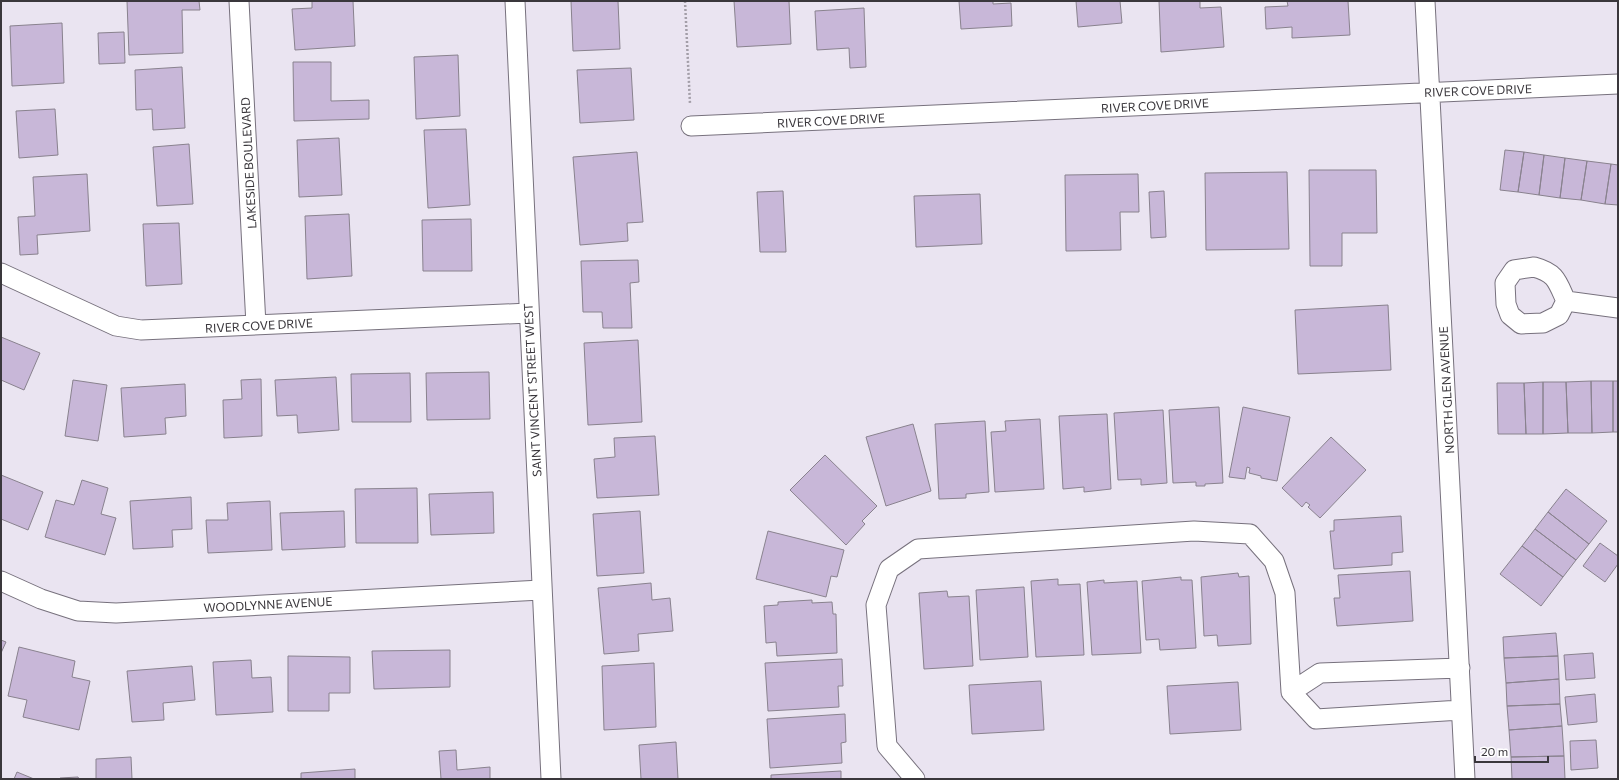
<svg xmlns="http://www.w3.org/2000/svg" width="1619" height="780" viewBox="0 0 1619 780" font-family="Commissioner,sans-serif">
<rect width="100%" height="100%" fill="#eae4f1"/>
<!-- building -->
<path fill="#c8b7d8" stroke="#89828e" d="M127 1H199L200 10H182L183 53 129 55Z
M312 1H353L355 46 295 50 292 9 312 8Z
M571 1H618L620 49 573 51Z
M734 1H789L791 44 737 47Z
M959 1H993V4L1011 3 1012 26 961 29Z
M1076 1H1120L1122 23 1078 27Z
M1159 1H1200V8L1221 7 1224 47 1161 52Z
M1287 1H1348L1350 35 1292 38V27L1266 29 1265 7 1288 6Z
M864 8 866 67 850 68 849 48 817 50 815 11Z
M62 23 64 83 12 86 10 26Z
M124 32 125 63 99 64 98 33Z
M458 55 460 116 416 119 414 57Z
M293 62H331V101L369 100V119L294 121Z
M182 67 185 128 153 130 152 109 136 110 135 70Z
M631 68 634 120 580 123 577 70Z
M55 109 58 155 19 158 16 111Z
M466 129 470 205 428 208 424 130Z
M339 138 342 195 299 197 297 140Z
M189 144 193 204 157 206 153 147Z
M1505 150 1524 152 1518 192 1500 190Z
M637 152 643 222 627 223 628 241 580 245 573 157Z
M1524 152 1544 155 1539 195 1518 192Z
M1544 155 1565 158 1560 198 1539 195Z
M1565 158 1587 161 1581 200 1560 198Z
M1587 161 1611 164 1605 204 1581 200Z
M1611 164 1618 165V205L1605 204Z
M1309 170H1376L1377 233H1342V266H1310Z
M1287 172 1289 249 1206 250 1205 173Z
M87 174 90 231 37 235 38 254 20 255 18 217 35 216 33 177Z
M1138 174 1139 212H1120L1121 250 1066 251 1065 175Z
M783 191 786 252H760L757 192Z
M1164 191 1166 237 1151 238 1149 192Z
M980 194 982 244 916 247 914 196Z
M349 214 352 276 307 279 305 216Z
M471 219 472 271H423L422 220Z
M179 223 182 284 146 286 143 224Z
M638 260 639 282 630 283 632 328H603L602 312H583L581 261Z
M1388 305 1391 370 1298 374 1295 310Z
M1 337 40 353 24 390 1 380Z
M638 340 642 422 588 425 584 343Z
M489 372 490 419 427 420 426 373Z
M410 373 411 422H352L351 374Z
M336 377 339 430 298 433 297 415 277 416 275 380Z
M261 379 262 436 224 438 223 400 242 399 241 380Z
M73 380 107 385 98 441 65 436Z
M1591 381 1592 433H1568L1566 382Z
M1591 381H1613V432L1592 433Z
M1613 381H1618V432H1613Z
M1543 382V434H1526L1524 383Z
M1543 382H1566L1568 433 1543 434Z
M1497 383H1524L1526 434H1498Z
M185 384 186 416 165 418 166 434 124 437 121 388Z
M1219 407 1223 483 1205 484V486H1196V482L1173 483 1169 410Z
M1243 407 1290 417 1277 481 1261 478V476L1249 473 1250 468 1247 467 1245 479 1229 477Z
M1163 410 1167 483 1141 485V479L1118 480 1114 413Z
M1107 414 1111 489 1084 492V487L1063 489 1059 416Z
M1040 419 1044 489 995 492 991 432 1006 431 1005 421Z
M985 421 989 492 966 494V498L939 499 935 424Z
M913 424 931 491 886 506 866 437Z
M655 436 659 495 597 498 594 459 615 457 614 438Z
M1331 437 1366 470 1320 518 1308 507 1310 505 1306 502 1302 507 1282 488Z
M825 455 877 506 862 521 865 524 846 545 790 490Z
M1 475 43 492 28 530 1 519Z
M82 480 108 488 101 514 116 518 105 555 45 537 56 500 74 505Z
M417 488 418 543H356L355 489Z
M1566 489 1607 521 1589 544 1548 512Z
M493 492 494 533 431 535 429 494Z
M191 497 192 529 172 530 173 547 133 549 130 501Z
M270 501 272 550 208 553 206 520H228L227 503Z
M344 511 345 547 282 550 280 513Z
M640 511 644 573 597 576 593 514Z
M1548 512 1589 544 1576 560 1535 529Z
M1401 516 1403 552 1392 553V565L1334 569 1330 531H1334V520Z
M1535 529 1576 560 1563 577 1522 546Z
M768 531 844 550 837 577 831 576 826 597 756 579Z
M1600 543 1618 556V564L1605 582 1583 566Z
M1522 546 1563 577 1541 606 1500 574Z
M1410 571 1413 621 1337 626 1334 598H1340L1338 575Z
M1238 573 1239 577 1249 576 1251 644 1218 646 1217 635 1204 636 1201 577Z
M1181 577V580H1192L1196 648 1160 650 1159 639 1146 640 1142 581Z
M1058 579V585L1080 584 1084 655 1036 657 1031 581Z
M1104 580V583L1137 581 1141 653 1092 655 1087 582Z
M651 583 652 600 670 598 673 631 638 634 639 651 604 654 598 588Z
M1024 587 1028 657 980 660 976 590Z
M947 591 948 597 969 596 973 666 924 669 919 593Z
M812 600V603L832 602 833 614H836L837 653 777 656 776 642 766 643 764 606 778 605V602Z
M1556 633 1558 656 1504 658 1503 637Z
M1 640 6 642 1 653Z
M19 647 75 661 72 677 90 681 79 730 23 717 27 700 8 696Z
M450 650V687L374 689 372 651Z
M1593 653 1595 678 1566 680 1564 655Z
M288 656 350 657V693H329V711H288Z
M1558 656 1559 679 1506 683 1504 658Z
M842 659 843 686H838L839 707 768 711 765 663Z
M251 660 252 678 271 677 273 712 216 715 213 662Z
M654 663 656 727 604 730 602 666Z
M192 666 195 700 163 703 164 720 132 722 127 671Z
M1559 679 1560 704 1507 706 1506 683Z
M1041 681 1044 730 972 734 969 685Z
M1238 682 1241 730 1170 734 1167 686Z
M1595 694 1597 722 1568 725 1565 697Z
M1560 704 1562 726 1509 730 1507 706Z
M845 714 846 742 841 743 842 763 770 768 767 719Z
M1562 726 1564 756 1511 757 1509 730Z
M1596 740 1598 768 1571 770 1570 741Z
M676 742 678 779H641L639 745Z
M456 750 457 770 490 767V779H441L439 751Z
M1564 756 1565 779H1512L1511 757Z
M131 757 132 779H96V759Z
M355 769V779H301V773Z
M841 771V779H771V775Z
M17 772 34 779H14Z
M78 777 79 779H60V778Z"/>
<g fill="none" stroke-linecap="round" stroke-linejoin="round">
<!-- street casing -->
<g stroke="#77717d" stroke-width="21">
<path id="street" d="M239 1 256 325
M515 1 551 779
M1425 1 1465 779
M691 126 1618 84
M1534 267C1556 273 1557 281 1566 301L1559 315 1543 323 1521 324 1510 315 1506 304 1505 283 1514 270Z
M1 273 116 326 141 330 529 313
M1566 301 1618 308
M1 581 41 599 78 611 116 613 541 590
M1460 668 1320 673 1291 692 1316 719 1461 710
M915 779 887 746 876 605 889 569 918 549 1194 531 1250 534 1274 561 1285 593 1291 692"/>
</g>
<!-- path -->
<path stroke="#a39ea8" stroke-width="2.5" stroke-dasharray="2 2" stroke-linecap="butt" d="M685 1 690 104"/>
<!-- street -->
<use href="#street" stroke="#fff" stroke-width="19"/>
</g>
<g text-anchor="middle" dominant-baseline="central" stroke-width="3.5" stroke-linejoin="round" paint-order="stroke">
<!-- street labels -->
<g font-size="12" fill="#3a373c" stroke="#fff">
<text transform="translate(1478 90) rotate(-2)">RIVER COVE DRIVE</text>
<text transform="translate(1155 105) rotate(-3)">RIVER COVE DRIVE</text>
<text transform="translate(831 120) rotate(-3)">RIVER COVE DRIVE</text>
<text transform="translate(248 163) rotate(-93)">LAKESIDE BOULEVARD</text>
<text transform="translate(259 325) rotate(-3)">RIVER COVE DRIVE</text>
<text transform="translate(532 390) rotate(-93)">SAINT VINCENT STREET WEST</text>
<text transform="translate(1446 390) rotate(-93)">NORTH GLEN AVENUE</text>
<text transform="translate(268 604) rotate(-3)">WOODLYNNE AVENUE</text>
</g>
</g>
<!-- border -->
<rect width="1619" height="780" fill="none" stroke="#3a373c" stroke-width="4"/>
<!-- scale -->
<path d="M1475 756v6h73v-6" fill="none" stroke="#3a373c" stroke-width="2"/>
<text x="1481" y="756" font-size="12" fill="#3a373c" stroke="#ffffff" stroke-width="3" paint-order="stroke">20 m</text>
</svg>
